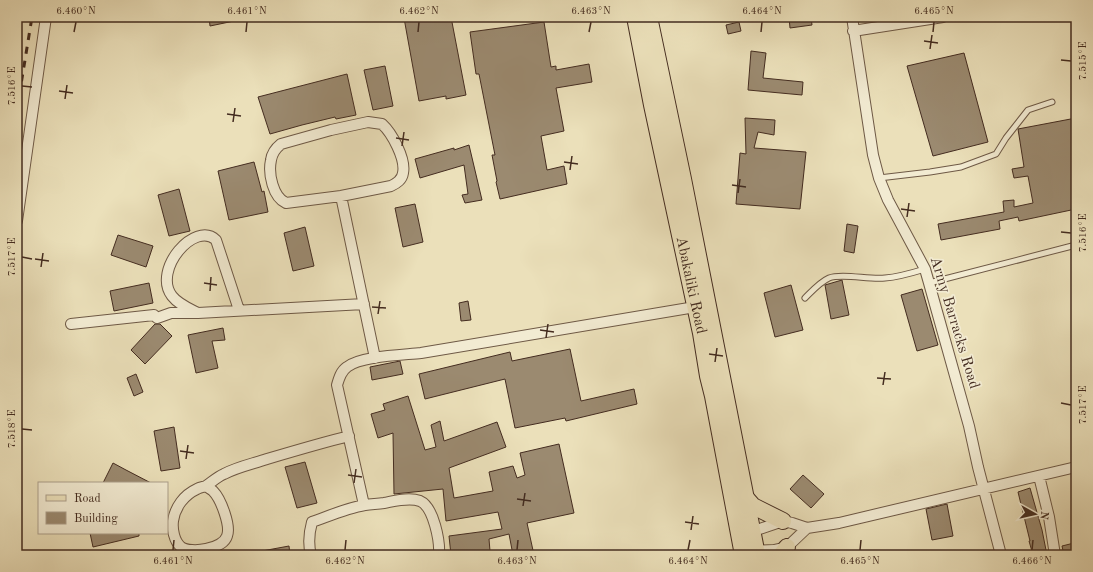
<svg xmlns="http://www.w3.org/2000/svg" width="1093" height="572" viewBox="0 0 1093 572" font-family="'Old Standard TT',serif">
<rect width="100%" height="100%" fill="#ebe0ba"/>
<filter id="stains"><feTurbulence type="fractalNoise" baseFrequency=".005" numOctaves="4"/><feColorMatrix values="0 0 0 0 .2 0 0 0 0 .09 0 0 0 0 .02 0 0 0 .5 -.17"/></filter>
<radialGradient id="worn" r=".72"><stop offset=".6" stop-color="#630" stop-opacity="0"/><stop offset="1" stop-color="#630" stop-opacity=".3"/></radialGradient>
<!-- building -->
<path fill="#9b8a70" stroke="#442c20" d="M209 17H233L234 21 210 26Z
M409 17H451L466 95 446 99V96L419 101 404 18Z
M789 17H811L812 25 790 28Z
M544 22 551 67 556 66V70L589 64 592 82 556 88 564 131 541 136 547 170 564 166 567 184 500 199 496 182 497 181 492 155H495L479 74H476L470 32Z
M739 22 741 31 728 34 726 25Z
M751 51 766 53 763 78 803 82 802 95 748 90Z
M964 53 988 142 933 156 907 66Z
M385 66 393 106 373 110 364 70Z
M347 74 356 115 336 119 335 117 302 125 270 134 258 97Z
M745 118 775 120 774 135 758 132 754 148 806 152 800 209 736 204 740 153 746 154Z
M1076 118V209L1019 221 1018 217 999 221 1000 229 941 240 938 224 1004 212 1003 201 1014 200V207L1033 203 1028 176 1014 178 1012 169 1024 167 1018 129Z
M469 145 482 200 465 203 462 195 468 194 464 165 420 178 415 159 454 148V150Z
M254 162 262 192 264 191 268 212 229 220 218 171Z
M179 189 190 231 169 236 158 195Z
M415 204 423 242 403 247 395 208Z
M847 224 858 226 854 253 844 251Z
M305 227 314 266 293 271 284 233Z
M118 235 153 246 146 267 111 255Z
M842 280 849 315 831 319 825 285Z
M149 283 153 303 114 311 110 291Z
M791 285 803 330 775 337 764 293Z
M922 289 938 345 917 351 901 295Z
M468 301 471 320 461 321 459 303Z
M155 324H160L172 336 145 364 131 350Z
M223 328 225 340 212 341 218 368 196 373 188 335Z
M570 349 581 401 634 389 637 404 566 421 565 418 515 428 505 379 425 399 419 374 510 352 512 361Z
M400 361 403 374 372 380 370 367Z
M136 374 143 392 134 396 127 378Z
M408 396 425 450 436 447 431 425 440 421 444 441 497 422 506 447 449 468 454 498 493 491 489 472 513 466 517 478 525 475 520 453 559 444 574 513 527 523 534 555H513L509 534 489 539 490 551 451 555 449 536 502 529 498 512 446 521 443 489 394 494 393 433 378 438 371 414 385 410 383 404Z
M174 427 180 468 161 471 154 431Z
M305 462 317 503 297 508 285 467Z
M113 463 126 470 151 483H103Z
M803 475 824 494 811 508 790 489Z
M1030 488 1042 530 1047 555H1033L1029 541H1030L1018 492Z
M947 504 953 536 932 540 926 509Z
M90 533H139V536L93 547Z
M1074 543 1076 555H1064L1062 546Z
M289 546 290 555H262V551Z"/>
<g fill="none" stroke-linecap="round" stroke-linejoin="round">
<!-- service casing -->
<g stroke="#6e5946" stroke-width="7">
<path id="service" d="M879 178 930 172 961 167 996 154 1006 138 1028 110 1052 102
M929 283 1076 245
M805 298C813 290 820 282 829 278 842 273 870 280 885 278 899 277 912 273 925 269"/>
</g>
<!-- minor casing -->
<g stroke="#6e5946" stroke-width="12">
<path id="minor" d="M852 17 873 155 879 178 888 200 925 269 929 283 969 426 978 467 1001 555
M853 31 943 17
M368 122 382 124C392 133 406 159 403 173 402 180 397 183 391 186L341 196 286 203C273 197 268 174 271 160 272 153 276 148 281 144L331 130Z
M341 196 375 358
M17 221 46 17
M239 310 216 240C195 220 152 270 172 296 178 304 188 308 198 313L364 304
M71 324 154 315 157 318 171 313H196
M1039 476 1049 517 1055 555
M206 486C208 488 211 489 213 491 221 499 231 526 227 536 223 549 191 554 181 547 174 541 172 529 173 521 175 507 184 495 197 489 200 487 204 487 206 486 212 482 217 477 224 474 237 467 252 464 267 459 294 451 321 443 349 436
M364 505 337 385C339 378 341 371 347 367 360 356 403 355 421 353L695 307
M748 533 783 521 792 523 807 528 839 523 1076 467
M750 551 774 550 787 547 807 528
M311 555C308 544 309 533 312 522 329 516 347 508 365 505 371 504 377 504 384 503 395 501 409 497 420 501 434 507 440 542 439 555"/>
</g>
<!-- primary casing -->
<g stroke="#442c20" stroke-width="18">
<g id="primary">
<path id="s1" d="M635 17 652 105 701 333 708 376 713 396 743 555"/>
<path d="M649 17 683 179 757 555"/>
<path d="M746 498 753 506 783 521"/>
<path d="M781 555 787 547"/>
</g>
</g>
<!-- service -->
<use href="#service" stroke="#f2ebd2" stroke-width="5"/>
<!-- minor -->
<use href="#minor" stroke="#f2ebd2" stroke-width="10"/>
<!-- primary -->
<use href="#primary" stroke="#ebe0ba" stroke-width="16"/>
<!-- rail -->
<path stroke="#442c20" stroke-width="3" stroke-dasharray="7 7" stroke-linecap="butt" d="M17 109 32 17"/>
</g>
<!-- ticks -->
<path fill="none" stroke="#442c20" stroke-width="1.5" d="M74 32 76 22M246 32 247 22M418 32 419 22M589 32 591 22M761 32 762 22M933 32 934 22M924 41 938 43M930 49 932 35M1061 60 1071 61M22 86 32 87M59 91 73 93M65 99 67 85M227 114 241 116M233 122 235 108M396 138 409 140M402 146 404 132M564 162 578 164M570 170 572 156M732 185 746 187M738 193 740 179M901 209 915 211M907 217 909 203M1061 232 1071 233M22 257 32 259M35 259 49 261M41 267 43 253M204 283 217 285M210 291 211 277M372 307 386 308M378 314 380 301M540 330 554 332M546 338 548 324M709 354 723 356M715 362 717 348M877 378 891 379M883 385 885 372M1061 403 1071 405M22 429 32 430M180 451 194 453M186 459 188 445M348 475 362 477M354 483 356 469M517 499 531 501M523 506 525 493M685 522 699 524M691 530 693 516M173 550 174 540M345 550 346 540M517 550 518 540M688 550 690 540M860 550 861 540M1032 550 1033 540"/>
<g text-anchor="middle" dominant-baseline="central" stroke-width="3.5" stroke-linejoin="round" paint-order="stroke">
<!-- street labels -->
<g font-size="15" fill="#442c20" stroke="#f2ebd2">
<text stroke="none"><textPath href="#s1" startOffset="274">Abakaliki Road</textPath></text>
<text transform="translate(954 323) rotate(73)">Army Barracks Road</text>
</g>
</g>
<!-- margin -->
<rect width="1093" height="572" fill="none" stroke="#ebe0ba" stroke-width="44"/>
<!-- legend -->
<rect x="38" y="482" width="130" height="52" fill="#f2ebd2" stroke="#ac9f8b"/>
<rect x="46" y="495" width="20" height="6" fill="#ebe0ba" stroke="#ac9f8b"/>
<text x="74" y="502" font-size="12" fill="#442c20">Road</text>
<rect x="46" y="512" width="20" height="12" fill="#9b8a70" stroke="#ac9f8b"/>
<text x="74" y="522" font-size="12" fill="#442c20">Building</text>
<!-- north arrow -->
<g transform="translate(1035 514) rotate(98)" stroke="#f2ebd2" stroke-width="3" paint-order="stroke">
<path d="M0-3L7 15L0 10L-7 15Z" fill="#442c20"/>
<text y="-6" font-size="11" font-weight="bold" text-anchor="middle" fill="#442c20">N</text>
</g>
<rect x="22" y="22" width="1049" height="528" fill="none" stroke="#442c20" stroke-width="1.5"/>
<g font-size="10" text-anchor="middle" fill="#442c20">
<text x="76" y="14">6.460°N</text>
<text x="247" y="14">6.461°N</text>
<text x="419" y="14">6.462°N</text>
<text x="591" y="14">6.463°N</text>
<text x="762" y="14">6.464°N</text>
<text x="934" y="14">6.465°N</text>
<text transform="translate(1082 61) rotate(-90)" y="4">7.515°E</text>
<text transform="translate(11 86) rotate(-90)" y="4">7.516°E</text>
<text transform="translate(1082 233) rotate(-90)" y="4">7.516°E</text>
<text transform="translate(11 257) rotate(-90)" y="4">7.517°E</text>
<text transform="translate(1082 405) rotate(-90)" y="4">7.517°E</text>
<text transform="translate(11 429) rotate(-90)" y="4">7.518°E</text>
<text x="173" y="564">6.461°N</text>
<text x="345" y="564">6.462°N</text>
<text x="517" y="564">6.463°N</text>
<text x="688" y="564">6.464°N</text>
<text x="860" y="564">6.465°N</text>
<text x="1032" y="564">6.466°N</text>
</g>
<rect width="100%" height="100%" filter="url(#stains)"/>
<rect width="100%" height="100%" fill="url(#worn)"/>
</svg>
